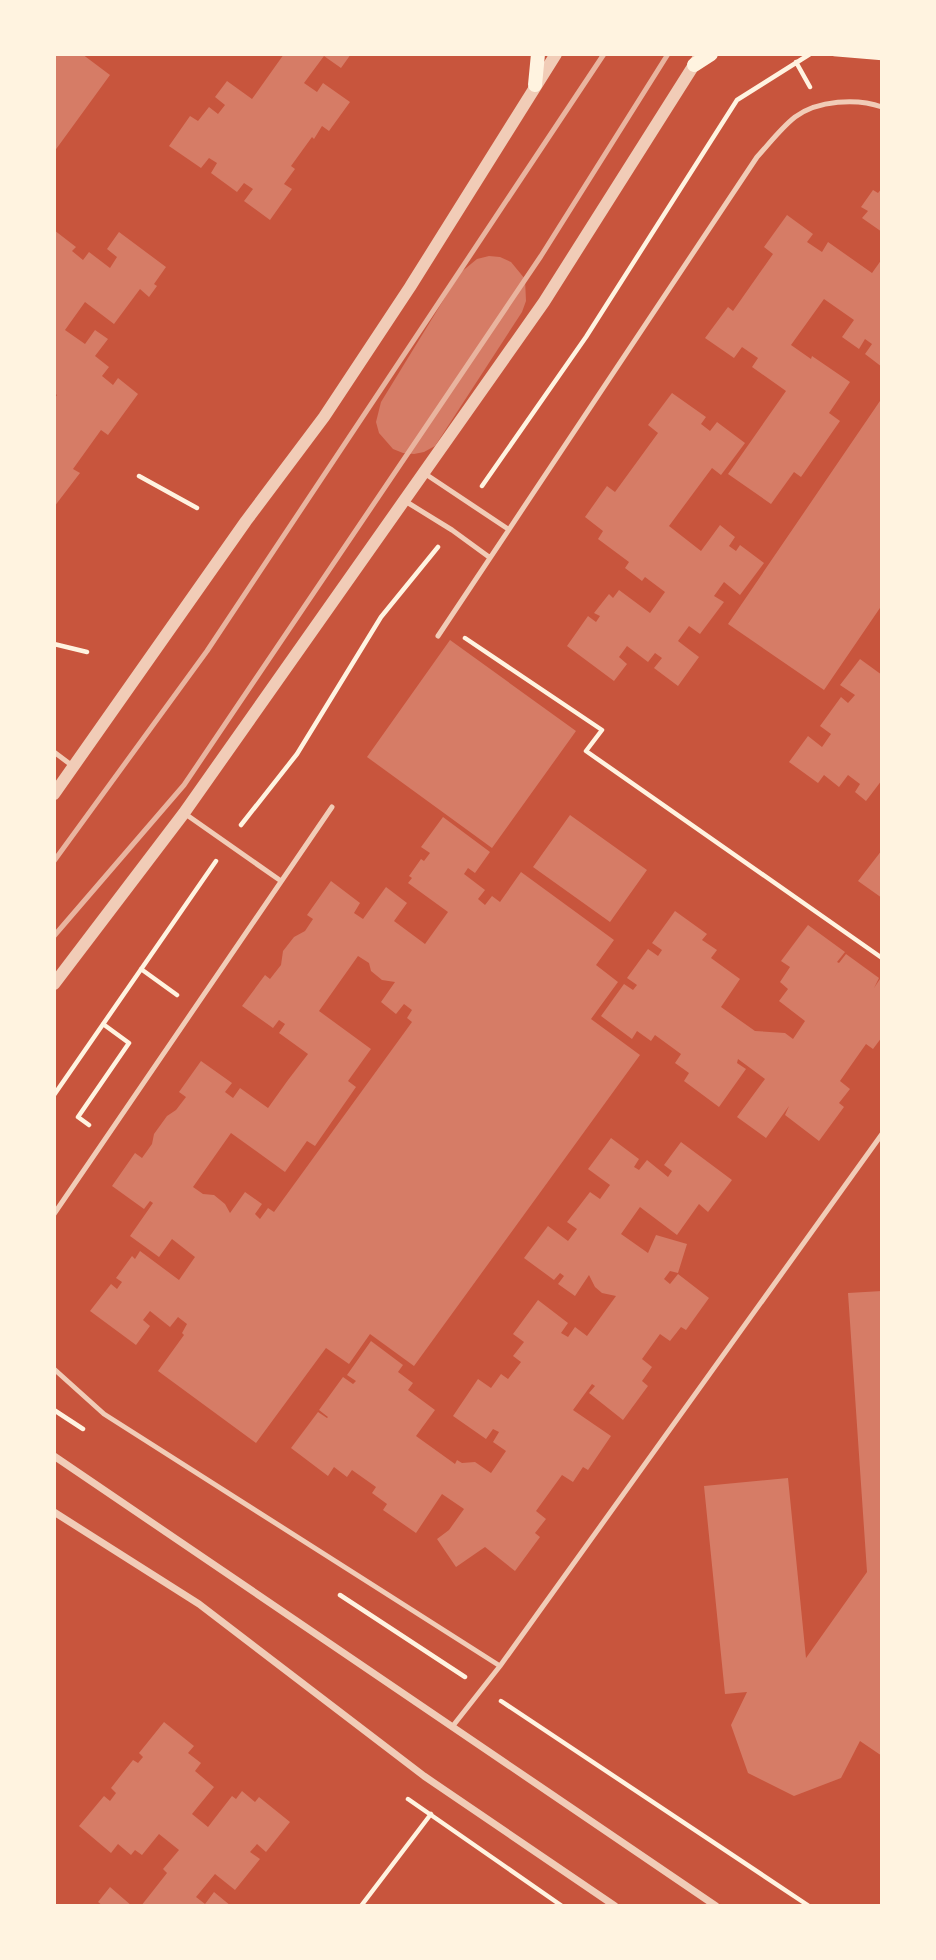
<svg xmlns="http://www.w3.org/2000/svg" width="936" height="1960" viewBox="0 0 936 1960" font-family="'Varela Round',sans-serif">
<rect width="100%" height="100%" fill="#c8553d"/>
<!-- building -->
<path fill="#d67c66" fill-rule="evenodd" d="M54 54H82L110 75 54 152Z
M284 54H351L341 68 324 56 304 83 317 92 323 83 350 102 329 131 322 126 314 139 312 137 291 166 295 169 284 184 292 189 270 220 244 201 253 189 244 183 237 192 211 173 217 163 209 158 201 168 169 146 190 116 198 121 209 107 218 114 225 105 215 97 227 81 252 99Z
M882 188V232L862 218 868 211 861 207 873 190 878 193Z
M787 215 813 234 807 242 822 252 828 242 872 273 882 259V367L865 354 872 344 865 339 859 349 842 337 854 320 824 299 791 345 811 359 812 356 850 382 829 413 840 421 801 477 794 472 771 504 728 474 786 391 752 367 758 358 742 347 734 358 705 338 728 307 733 311 773 254 764 247Z
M54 230 76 247 72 251 83 260 89 252 110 268 117 257 107 249 119 232 166 267 154 284 157 286 149 297 140 289 114 324 85 302 65 330 85 344 95 330 108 339 95 356 109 367 102 376 113 385 118 378 138 394 108 435 101 430 73 469 80 473 54 507V399L57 395 54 393Z
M489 256 500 257 511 262 525 279 526 301 522 312 435 446 424 452 414 454 403 453 393 449 379 433 376 422 381 402 460 273 477 259Z
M672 393 706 417 701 424 710 431 717 422 745 443 721 475 712 468 669 526 701 551 720 525 735 537 729 546 736 551 740 545 764 563 740 595 724 582 714 596 724 602 700 634 689 626 678 641 699 657 678 686 654 668 662 658 655 653 648 662 627 646 619 657 627 664 614 681 567 646 588 616 596 622 600 616 594 613 609 594 613 598 619 590 650 613 665 592 645 577 642 581 625 568 629 562 598 539 603 531 585 517 607 486 615 492 658 433 648 425Z
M882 398V605L824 690 728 624Z
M450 640 576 731 492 848 367 757Z
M860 659 882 675V780L866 801 855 792 860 784 848 775 839 787 824 775 818 783 789 762 808 736 822 747 831 734 820 726 841 697 848 703 855 695 840 685Z
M570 815 647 870 610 922 533 867Z
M443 817 490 852 475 873 468 868 464 874 485 890 478 899 485 905 492 896 500 902 521 872 614 940 596 965 618 982 591 1019 640 1055 414 1366 370 1334 349 1364 326 1348 256 1443 158 1371 184 1335 182 1333 187 1324 178 1317 170 1327 150 1311 143 1320 150 1326 136 1345 90 1311 111 1284 117 1289 122 1282 116 1278 132 1256 135 1259 140 1251 179 1280 195 1257 172 1239 159 1257 130 1236 153 1203 150 1201 144 1209 112 1186 135 1153 142 1158 152 1144 154 1134 167 1116 176 1110 186 1097 179 1092 201 1061 232 1083 225 1092 233 1098 240 1088 268 1108 288 1080 308 1054 279 1033 285 1024 279 1020 273 1028 242 1006 265 975 270 979 281 965 283 951 294 937 305 931 313 919 307 915 331 881 360 903 354 913 363 919 386 887 407 903 394 921 425 944 448 912 408 883 412 878 409 876 421 859 424 861 430 853 421 847ZM358 956 369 963 371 971 382 980 395 982 381 1002 396 1014 404 1004 412 1010 407 1018 412 1022 274 1212 268 1208 260 1219 255 1214 262 1204 245 1192 230 1213 225 1204 214 1195 203 1194 193 1187 231 1133 285 1172 307 1141 315 1146 356 1087 348 1081 371 1049 319 1011Z
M882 850V898L858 881Z
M675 911 707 934 702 940 717 950 711 958 740 979 721 1007 755 1031 785 1033 793 1039 805 1021 779 1001 788 989 780 982 790 967 781 961 808 925 845 952 837 962 839 963 846 954 879 978 874 988 882 976V1037L873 1049 866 1044 840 1081 850 1089 839 1103 844 1107 819 1141 785 1115 789 1106 766 1138 737 1117 765 1079 738 1059 737 1063 746 1069 719 1107 684 1081 689 1073 675 1063 681 1054 655 1035 651 1041 637 1031 632 1039 601 1016 624 984 633 990 637 985 627 978 648 949 658 956 662 950 652 943Z
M611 1138 639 1159 634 1167 639 1170 647 1160 668 1177 672 1171 664 1165 681 1142 732 1180 708 1212 699 1204 677 1235 640 1207 621 1234 648 1253 656 1235 687 1244 678 1273 670 1271 664 1279 670 1284 678 1274 709 1298 686 1330 681 1327 670 1341 660 1334 642 1359 652 1367 642 1381 648 1386 623 1420 589 1393 595 1386 592 1384 573 1410 611 1436 588 1470 583 1467 573 1482 562 1475 536 1511 546 1519 535 1533 540 1537 515 1571 485 1547 456 1567 437 1539 449 1530 464 1509 442 1494 416 1533 383 1510 387 1504 372 1493 376 1487 352 1470 347 1477 334 1467 328 1476 291 1448 318 1412 327 1418 328 1417 319 1410 343 1377 353 1384 356 1381 347 1375 371 1341 403 1365 398 1372 413 1383 408 1390 435 1410 416 1436 455 1464 457 1460 462 1463 475 1462 491 1473 506 1451 493 1442 499 1432 493 1429 486 1439 453 1416 478 1379 491 1388 501 1374 508 1379 521 1362 513 1356 524 1342 513 1334 538 1300 568 1323 561 1333 568 1337 575 1327 587 1336 616 1296 602 1293 595 1287 589 1275 575 1296 558 1284 564 1276 560 1273 554 1280 524 1258 548 1226 568 1241 577 1229 567 1222 590 1192 600 1199 610 1185 588 1169Z
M882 1291V1756L860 1741 841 1778 794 1796 748 1773 731 1725 747 1692 725 1694 704 1486 788 1478 806 1658 867 1572 848 1293Z
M164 1722 194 1746 188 1753 201 1763 195 1771 214 1787 192 1814 208 1827 232 1796 236 1799 242 1791 255 1802 259 1797 290 1822 266 1852 257 1844 250 1852 260 1859 235 1890 215 1874 196 1897 205 1904 214 1892 231 1906H141L167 1873 163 1869 179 1850 159 1834 142 1855 135 1850 131 1855 118 1844 111 1853 79 1826 104 1796 110 1801 116 1793 111 1788 133 1760 138 1763 143 1757 139 1753Z
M110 1887 132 1906H103L98 1902Z"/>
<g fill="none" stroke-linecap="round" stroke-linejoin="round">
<!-- path -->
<path stroke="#fff3e0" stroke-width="4.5" d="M834 54 882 58
M796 62 810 87
M139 476 197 508
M482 486 586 337 737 100 810 54
M465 638 602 730 586 751 882 958
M54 644 87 652
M241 825 297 754 381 617 438 547
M141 969 177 995
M54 1095 216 861
M89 1125 78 1117 129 1043 103 1024
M54 1410 83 1429
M340 1595 465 1677
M501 1701 809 1906
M408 1799 562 1906
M361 1906 431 1814"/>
<!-- service -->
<path stroke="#f1ccb7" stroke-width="5" d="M424 473 508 529
M405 501 452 530 489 557
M438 636 757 157C769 144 781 128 795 117 818 100 857 98 882 107
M54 752 74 767
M184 813 281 881
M54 1214 332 807
M54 1369 104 1414 500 1666
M452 1727 500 1666 882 1134"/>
<!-- minor -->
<path stroke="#f1ccb7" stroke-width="7" d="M54 1456 716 1906
M54 1512 199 1604 424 1776 615 1906"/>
<!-- tertiary -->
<path stroke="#f1ccb7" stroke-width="12" d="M54 794 246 521 324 417 410 287 556 54
M54 984 184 813 544 302 699 57"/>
<!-- secondary -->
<path stroke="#fff3e0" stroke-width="14" d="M694 65 711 54
M535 85 538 54"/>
<!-- rail -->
<path stroke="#e9b49f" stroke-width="5" d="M54 861 207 651 604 54
M54 936 184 785 541 256 668 54"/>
</g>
<!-- border -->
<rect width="936" height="1960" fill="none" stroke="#fff3e0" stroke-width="112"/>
</svg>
